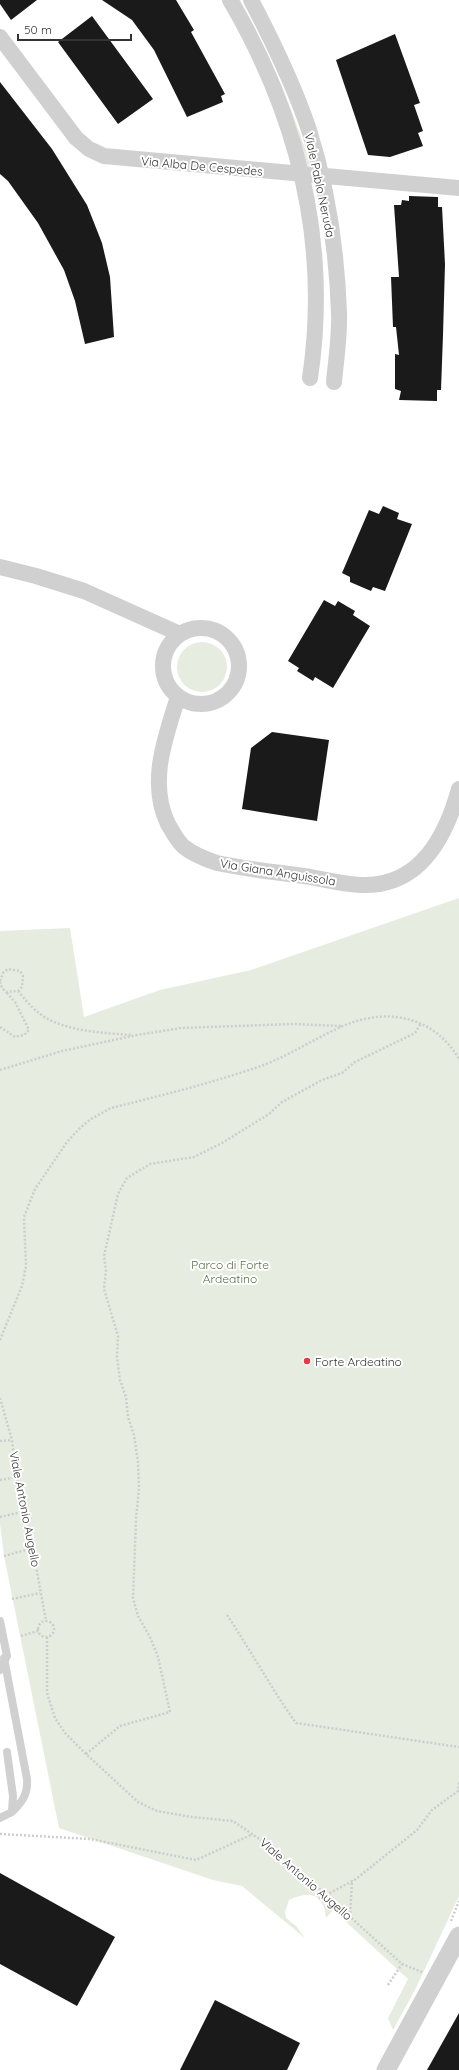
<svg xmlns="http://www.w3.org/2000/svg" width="459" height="2070" viewBox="0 0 459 2070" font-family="Quicksand,sans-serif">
<rect width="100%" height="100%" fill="#fff"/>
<!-- green -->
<path fill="#e6ecdf" d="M238 0H240C270 53 292 108 311 166H308L295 123 280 84Z
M177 667a25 25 0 1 1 50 0a25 25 0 1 1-50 0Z
M459 898V1896L416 1988 393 2030 388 2018 408 1979 333 1910 326 1918C324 1893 309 1891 289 1900L285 1912 286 1918 296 1926 305 1938 242 1886 213 1880 59 1828 4 1556 0 1524V931L70 928 84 1017 160 990 251 970Z"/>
<!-- building -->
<path fill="#1a1a1a" d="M0 0H37L11 20 0 4Z
M102 0H176L194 30 191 32 225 94 221 96 223 102 187 117 154 50 132 20Z
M92 16 153 99 118 124 58 42Z
M395 34 420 103 414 105 423 131 418 133 423 146 390 157 368 155 336 60Z
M0 82 52 149 87 205 102 243 110 277 114 337 85 344 75 301 64 270 38 223 8 181 0 174Z
M409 196 438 197V207H442L445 264 443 335 441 390H437V401L399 400 401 391 395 389V354L399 355 396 327H393L391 277H399L394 205H401L402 200 409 201Z
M383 506 399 513 397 519 412 524 385 591 373 587 371 591 350 582V577L342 573 369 510 379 514Z
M324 600 335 606 338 601 355 611 353 615 370 626 333 688 315 677 313 681 297 671 299 668 288 661Z
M272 732 329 740 317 821 242 809 251 748Z
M0 1873 115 1937 77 2006 0 1964Z
M215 2000 300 2043 287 2070H180Z
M459 2013V2070H427Z"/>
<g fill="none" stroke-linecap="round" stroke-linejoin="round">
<!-- path -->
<path stroke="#cdcdcd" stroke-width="2.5" stroke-dasharray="2 2" stroke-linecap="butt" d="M0 981 3 973 8 969 20 971 23 976 22 987 18 991 6 992 2 988 0 982
M18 991C27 1002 37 1014 50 1020 75 1032 105 1033 132 1035
M0 1027 15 1037 24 1035 29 1030 15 1002 6 992
M0 1070 62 1051 137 1035 181 1028 293 1024 342 1026
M0 1340 22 1286 26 1266 24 1217 35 1189 67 1142 80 1128 91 1119 111 1108C159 1096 208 1084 255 1068 286 1058 313 1039 343 1026 387 1007 434 1016 459 1059
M0 1398 12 1440 16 1477 26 1511 46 1621
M0 1441 12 1440
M0 1480 16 1477
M0 1517 26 1511
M4 1556 33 1548
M12 1599 40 1593
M227 1615C251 1651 271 1688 296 1723L459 1747
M38 1629a8 8 0 1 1 16 0a8 8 0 1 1-16 0Z
M21 1636 38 1631
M47 1637V1693L55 1718 65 1733 86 1754 138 1802 157 1811 192 1817 233 1821 271 1847 301 1872 402 1964 422 1972
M86 1754 120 1726 170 1712 158 1657 150 1637 138 1616 133 1598 136 1519 139 1488 138 1462 134 1435 128 1417 126 1397 120 1380 117 1357 118 1336 104 1289 106 1270 104 1256 118 1194 127 1178 150 1164 194 1157 222 1143 269 1114 282 1102 322 1080 342 1073 355 1062 409 1036 415 1033 421 1023
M0 1834 90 1839 196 1860 253 1834
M319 1899 356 1879 417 1830 432 1810 458 1791 459 1782
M350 1917 352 1880
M451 1921 459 1901
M388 1985 402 1964"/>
<!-- service -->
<path stroke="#d0d0d0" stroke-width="8" d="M4 1658 27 1779C28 1794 23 1801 12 1812
M0 1818 12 1812 13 1796 7 1752"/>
<!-- minor -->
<path stroke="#d0d0d0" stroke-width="16" d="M230 0C299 118 330 243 310 378
M251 0C273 42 294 85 309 130 327 187 337 253 339 313 340 336 336 359 334 382
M0 37 76 138 89 149 104 156 459 188
M0 567 36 576 84 591 180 634
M163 666a38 38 0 1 1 76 0a38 38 0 1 1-76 0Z
M178 697C165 738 148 783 168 824 173 832 177 841 184 847 194 855 205 859 217 863 245 869 275 872 304 876 324 879 345 885 365 885 421 885 446 836 459 789"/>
<!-- tertiary -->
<path stroke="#d0d0d0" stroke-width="19" d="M386 2070 459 1936"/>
<!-- service-bridge -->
<path stroke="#d0d0d0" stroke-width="8" d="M0 1621 7 1656 0 1670"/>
</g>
<!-- markers -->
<circle fill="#e63946" stroke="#fff" stroke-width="1.5" cx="307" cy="1361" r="4"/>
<g text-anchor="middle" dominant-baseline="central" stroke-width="4" stroke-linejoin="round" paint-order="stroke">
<!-- street labels -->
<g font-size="12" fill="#333" stroke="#fff">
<text transform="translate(202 166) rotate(5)">Via Alba De Cespedes</text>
<text transform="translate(320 185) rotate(78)">Viale Pablo Neruda</text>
<text transform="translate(278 872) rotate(9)">Via Giana Anguissola</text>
<text transform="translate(25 1509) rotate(79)">Viale Antonio Augello</text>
<text transform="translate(306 1879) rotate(41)">Viale Antonio Augello</text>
</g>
<!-- park labels -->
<g font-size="12" fill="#56703f" stroke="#fff">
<text x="230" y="1264">Parco di Forte<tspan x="230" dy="14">Ardeatino</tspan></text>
</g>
<!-- poi labels -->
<g font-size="12" fill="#333" stroke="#fff" text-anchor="start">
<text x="315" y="1361">Forte Ardeatino</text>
</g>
</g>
<!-- scale -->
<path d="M18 34v6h113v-6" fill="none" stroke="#333333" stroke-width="2"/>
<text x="24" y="34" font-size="12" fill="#333333" stroke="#ffffff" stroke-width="3" paint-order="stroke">50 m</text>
</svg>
